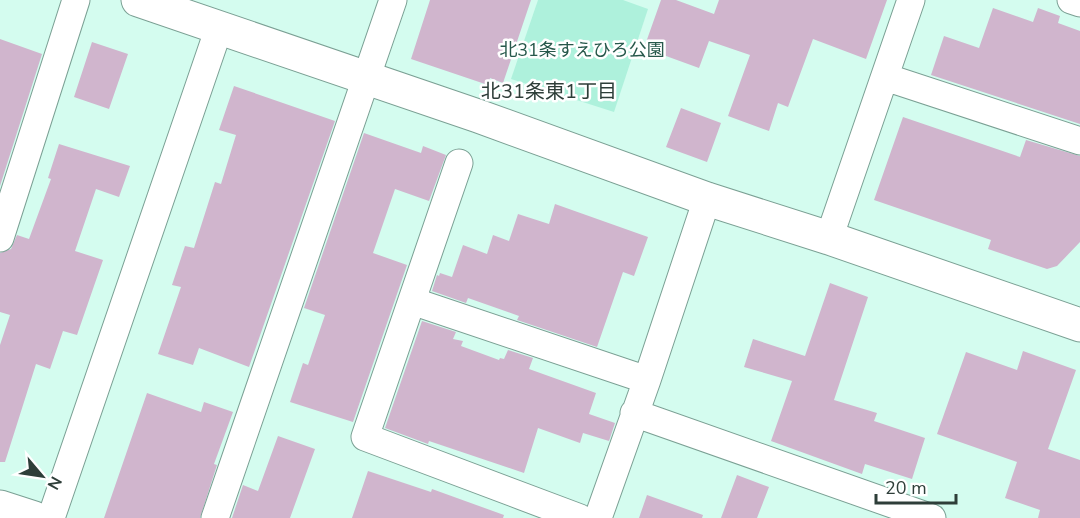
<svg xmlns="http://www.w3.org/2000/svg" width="1080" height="518" viewBox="0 0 1080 518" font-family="'Nunito Sans','Noto Sans JP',sans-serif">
<rect width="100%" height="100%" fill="#d4fcef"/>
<!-- green -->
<path fill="#aef1dc" d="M538 0H623L648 9 614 112 511 79Z"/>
<!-- building -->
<path fill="#d0b5cd" d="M430 0H531L503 83 490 78 488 85 411 59Z
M661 0H676L714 14 719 0H887L866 59 813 39 788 107 778 103 769 131 728 116 750 55 709 41 699 68 644 48Z
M993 8 1033 22 1038 8 1060 16 1058 23 1080 31V124L931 75 944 36 979 48Z
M0 39 42 54 0 186Z
M92 42 128 54 109 109 74 97Z
M234 86 335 121 249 367 199 348 193 365 158 354 181 287 172 285 185 246 194 248 215 182 221 184 236 135 219 130Z
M681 108 721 123 707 162 666 147Z
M903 117 1020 157 1026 140 1080 156V242L1057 266 1047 269 988 249 991 240 874 200Z
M364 133 421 153 423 146 446 155 429 201 395 189 373 253 407 265 353 422 290 402 303 363 308 365 325 315 304 308Z
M59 144 130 166 119 197 96 189 75 251 103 260 77 335 63 331 50 369 36 364 5 462H0V345L10 315 0 312V253L11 249 17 235 29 239 51 179 48 178Z
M555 204 648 237 634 276 623 272 597 347 517 320 519 316 468 298 466 303 432 291 437 275 439 276 440 273 452 277 463 245 487 254 493 235 509 241 518 214 549 224Z
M830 283 868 297 834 400 877 413 874 421 925 438 912 479 865 464 862 474 771 441 792 381 744 367 753 339 805 356Z
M422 321 456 332 453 339 463 341 461 346 499 360 500 358 504 359 508 350 533 358 529 369 596 393 589 414 615 423 609 441 583 433 580 443 538 428 524 473 429 441 428 444 385 428Z
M1023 351 1076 370 1048 449 1080 460V518H1038L1040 510 1005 498 1017 462 937 434 966 352 1017 370Z
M147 393 201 412 204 402 233 412 214 464 217 465 200 518H104Z
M278 436 315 449 290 518H232L243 485 258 491Z
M368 471 431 492 432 489 504 515 503 518H352Z
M737 475 769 487 757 518H721Z
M647 495 703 515 702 518H639Z"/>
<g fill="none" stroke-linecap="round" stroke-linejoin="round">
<!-- street casing -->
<g stroke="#7ba094" stroke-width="29">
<path id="street" d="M1071 0 1080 3
M885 77 1080 141
M459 163 365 437 580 518
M0 238 76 0
M829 238 911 0
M412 301 647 380
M634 413 932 518
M51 518 219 28
M215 518 393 0
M598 518 647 380 707 199"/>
</g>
<!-- secondary casing -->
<g stroke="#7ba094" stroke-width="35">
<path id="secondary" d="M138 0 478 116 707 199 829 238 1080 325
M0 507 34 518"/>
</g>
<!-- street -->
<use href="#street" stroke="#fff" stroke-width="27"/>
<!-- secondary -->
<use href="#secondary" stroke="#fff" stroke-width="33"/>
</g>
<g text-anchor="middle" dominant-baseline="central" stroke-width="5" stroke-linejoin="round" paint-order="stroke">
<!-- park labels -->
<g font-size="18" fill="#27584b" stroke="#fff">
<text x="582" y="50">北31条すえひろ公園</text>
</g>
<!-- neighbourhood labels -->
<g font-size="20" fill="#2e3e39" stroke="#fff">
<text x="549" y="91">北31条東1丁目</text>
</g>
</g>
<!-- north arrow -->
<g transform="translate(42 476) rotate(119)" stroke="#ffffff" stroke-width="4.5" paint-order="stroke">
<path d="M0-4.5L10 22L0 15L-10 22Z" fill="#2e3e39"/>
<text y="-9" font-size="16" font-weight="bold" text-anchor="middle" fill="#2e3e39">N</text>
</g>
<!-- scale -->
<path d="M876 494v9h80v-9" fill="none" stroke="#2e3e39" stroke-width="3"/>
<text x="885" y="494" font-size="18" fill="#2e3e39" stroke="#ffffff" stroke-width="4.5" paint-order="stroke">20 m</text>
</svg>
